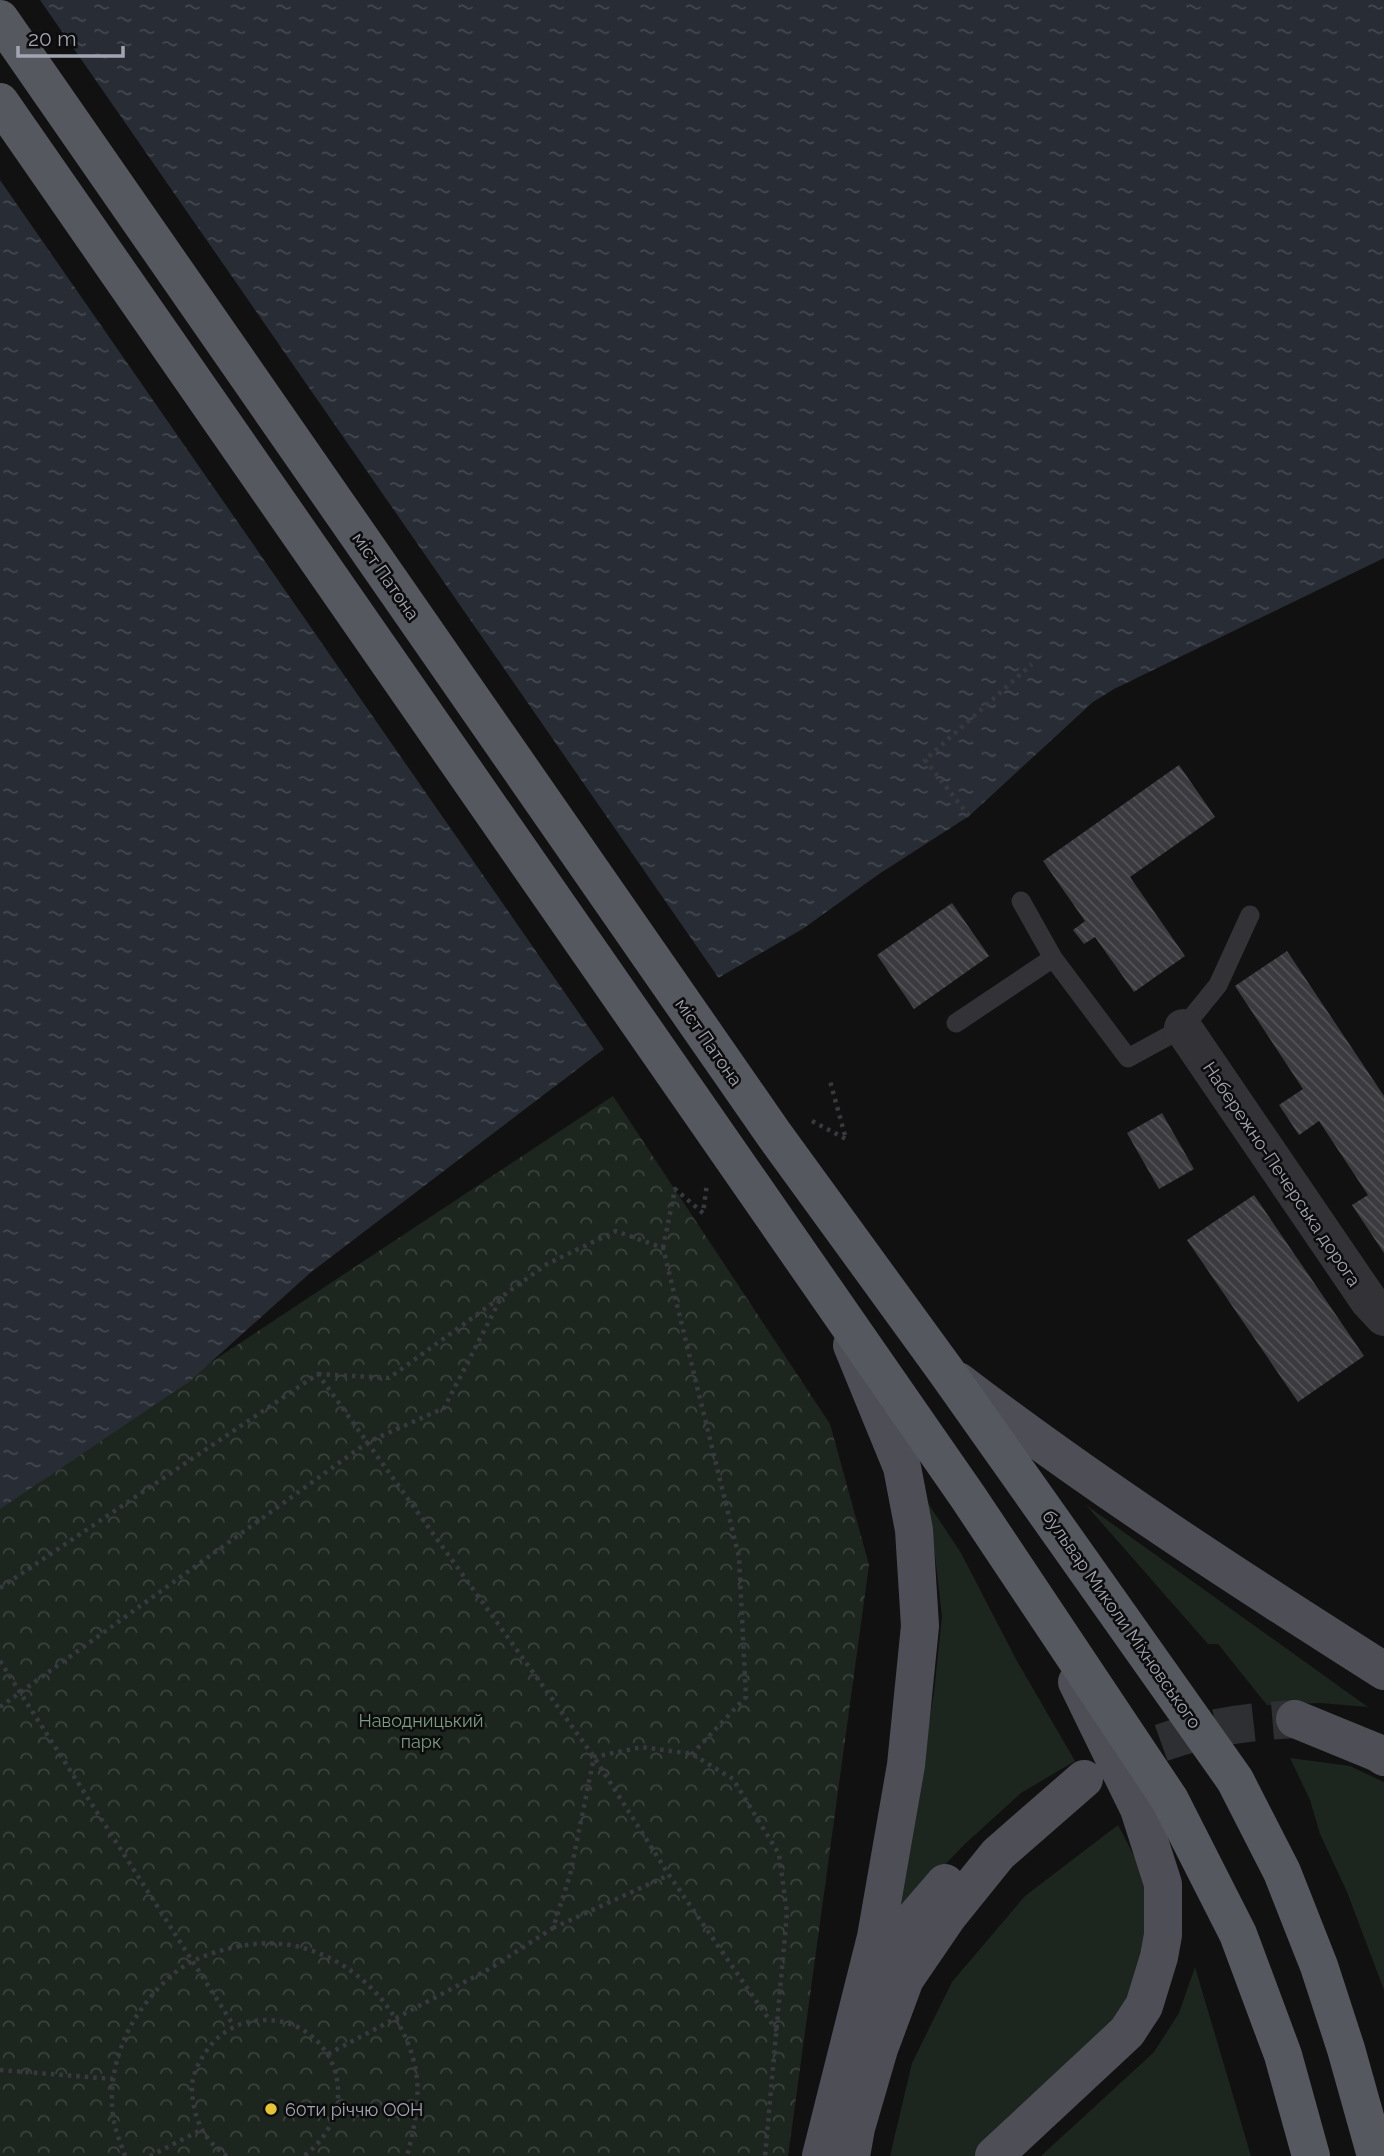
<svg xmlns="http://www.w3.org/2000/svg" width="1384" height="2156" viewBox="0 0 1384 2156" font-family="Raleway,sans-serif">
<defs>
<pattern id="park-crowns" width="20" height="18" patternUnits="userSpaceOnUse" patternTransform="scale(1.75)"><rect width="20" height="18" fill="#1d251f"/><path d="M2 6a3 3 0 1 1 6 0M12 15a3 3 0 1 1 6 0" fill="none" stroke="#3b423d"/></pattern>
<pattern id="water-ripples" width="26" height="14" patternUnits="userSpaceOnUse" patternTransform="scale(1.75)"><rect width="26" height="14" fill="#282d35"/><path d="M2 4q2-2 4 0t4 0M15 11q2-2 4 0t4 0" fill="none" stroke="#444850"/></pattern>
<pattern id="building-back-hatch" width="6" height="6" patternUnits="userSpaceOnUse" patternTransform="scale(1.75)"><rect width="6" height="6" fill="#3b3b3f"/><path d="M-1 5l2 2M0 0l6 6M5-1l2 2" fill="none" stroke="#545458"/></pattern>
</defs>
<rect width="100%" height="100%" fill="#111112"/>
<!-- grass -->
<path fill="#1d251f" d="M924 1497 961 1553 1017 1661 1075 1761 1021 1793 965 1844 925 1885 889 1935 919 1780 934 1692 942 1616 935 1556Z
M1086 1505 1368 1707 1320 1703 1267 1705 1218 1644H1208Z
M1290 1758 1350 1766 1384 1782V1990L1347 1892 1320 1834 1310 1800Z
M1118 1825 1140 1867 1151 1904 1140 1985 1113 2027 976 2156H890L912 2063 952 1982 1025 1896Z
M1195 1967 1251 2156H1041L1154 2052 1179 2013Z"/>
<!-- park -->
<path fill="url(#park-crowns)" d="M613 1096 830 1424 869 1565 788 2156H0V1502Z"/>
<!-- water -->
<path fill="url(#water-ripples)" d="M0 0H1384V558L1114 689 1093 702 969 816 879 874 804 928 658 1013 600 1052 310 1273 190 1381 0 1509Z"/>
<!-- pier -->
<path fill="#111112" d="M0 0H40L720 980 659 1016 606 1052 0 180Z"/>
<!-- building -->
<path fill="url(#building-back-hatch)" d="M1179 765 1215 817 1130 877 1185 956 1134 992 1095 937 1084 944 1073 930 1085 921 1043 861Z
M952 903 989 956 914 1009 877 955Z
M1287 951 1384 1096V1253L1352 1205 1368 1195 1319 1121 1299 1135 1279 1105 1303 1089 1235 986Z
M1162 1113 1194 1169 1159 1189 1127 1133Z
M1254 1195 1364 1356 1298 1402 1187 1240Z"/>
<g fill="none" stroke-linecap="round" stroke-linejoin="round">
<!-- primary-tunnel -->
<path stroke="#2e2f32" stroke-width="38" stroke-dasharray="38 19" stroke-linecap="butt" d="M1109 1766C1172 1733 1225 1723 1295 1719"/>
<!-- path -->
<path stroke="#38393e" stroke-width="4.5" stroke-dasharray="3.5 5" stroke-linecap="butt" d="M969 816 925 760 1032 664
M812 1121 846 1139 830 1081
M663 1248 675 1189 703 1213 707 1184
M318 1374 389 1378 547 1264 616 1231 663 1248 739 1557 746 1697 692 1754
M0 1588 318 1374 594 1757 669 1875 777 2031
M0 1661 234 2026
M0 1707 368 1442 444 1408 501 1298
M553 1928 669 1875
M328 2054 491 1968 553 1928 570 1875 594 1757 642 1747 692 1754 733 1779 779 1854 787 1913 765 2156
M0 2070 113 2079
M125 2156C122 2146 117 2136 115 2126 106 2089 117 2045 138 2014 152 1993 172 1971 195 1960 222 1948 254 1941 283 1944 345 1951 399 2002 414 2062 422 2093 415 2125 407 2156
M150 2156 201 2130
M227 2156C203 2140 193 2118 192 2088 192 2072 201 2058 211 2045 218 2036 230 2028 241 2024 324 1999 376 2101 304 2156"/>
<!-- service -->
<path stroke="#323237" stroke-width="19" d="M1021 901 1053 958 1128 1058 1183 1028 1218 985 1250 915
M956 1023 1053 958"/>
<!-- minor -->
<path stroke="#323237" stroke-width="38" d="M1183 1028 1369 1301 1384 1317"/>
<!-- primary -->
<path stroke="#4e4f56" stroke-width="38" d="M958 1381C1094 1485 1239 1579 1384 1671
M1295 1719 1378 1753 1384 1757
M880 1977 907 1927 945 1883
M821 2156 876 1937 906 1765 920 1626 914 1530 902 1467 852 1345
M851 2156 856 2128 879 2049 905 1979 948 1916 998 1854 1084 1779
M994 2156 1127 2032 1144 2006 1159 1957 1163 1935V1884L1139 1809 1077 1682"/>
<!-- trunk -->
<path stroke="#56585f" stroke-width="38" d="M0 19 773 1133 946 1371 1235 1780 1282 1872 1319 1966 1346 2049 1376 2156
M0 102 968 1497 1170 1800 1238 1934 1283 2055 1311 2156"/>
</g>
<!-- markers -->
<circle fill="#e7c435" stroke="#0c0c0d" stroke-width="2.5" cx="271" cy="2109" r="7"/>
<g text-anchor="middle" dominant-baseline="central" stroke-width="5" stroke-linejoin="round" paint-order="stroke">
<!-- street labels -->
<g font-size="18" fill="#a3a5b2" stroke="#0c0c0d">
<text transform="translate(386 576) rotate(55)">міст Патона</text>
<text transform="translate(709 1042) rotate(55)">міст Патона</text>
<text transform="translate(1282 1174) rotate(56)">Набережно-Печерська дорога</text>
<text transform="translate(1122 1619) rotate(55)">бульвар Миколи Міхновського</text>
</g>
<!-- park labels -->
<g font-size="18" fill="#7b9c82" stroke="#0c0c0d">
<text x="421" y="1720">Наводницький<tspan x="421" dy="21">парк</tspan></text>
</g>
<!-- poi labels -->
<g font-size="18" fill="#a3a5b2" stroke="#0c0c0d" text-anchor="start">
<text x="285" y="2109">60ти річчю ООН</text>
</g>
</g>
<!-- scale -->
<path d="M18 46v10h105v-10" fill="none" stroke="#a3a5b2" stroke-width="3.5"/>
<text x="28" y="46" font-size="21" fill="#a3a5b2" stroke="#0c0c0d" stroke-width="5" paint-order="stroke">20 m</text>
</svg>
